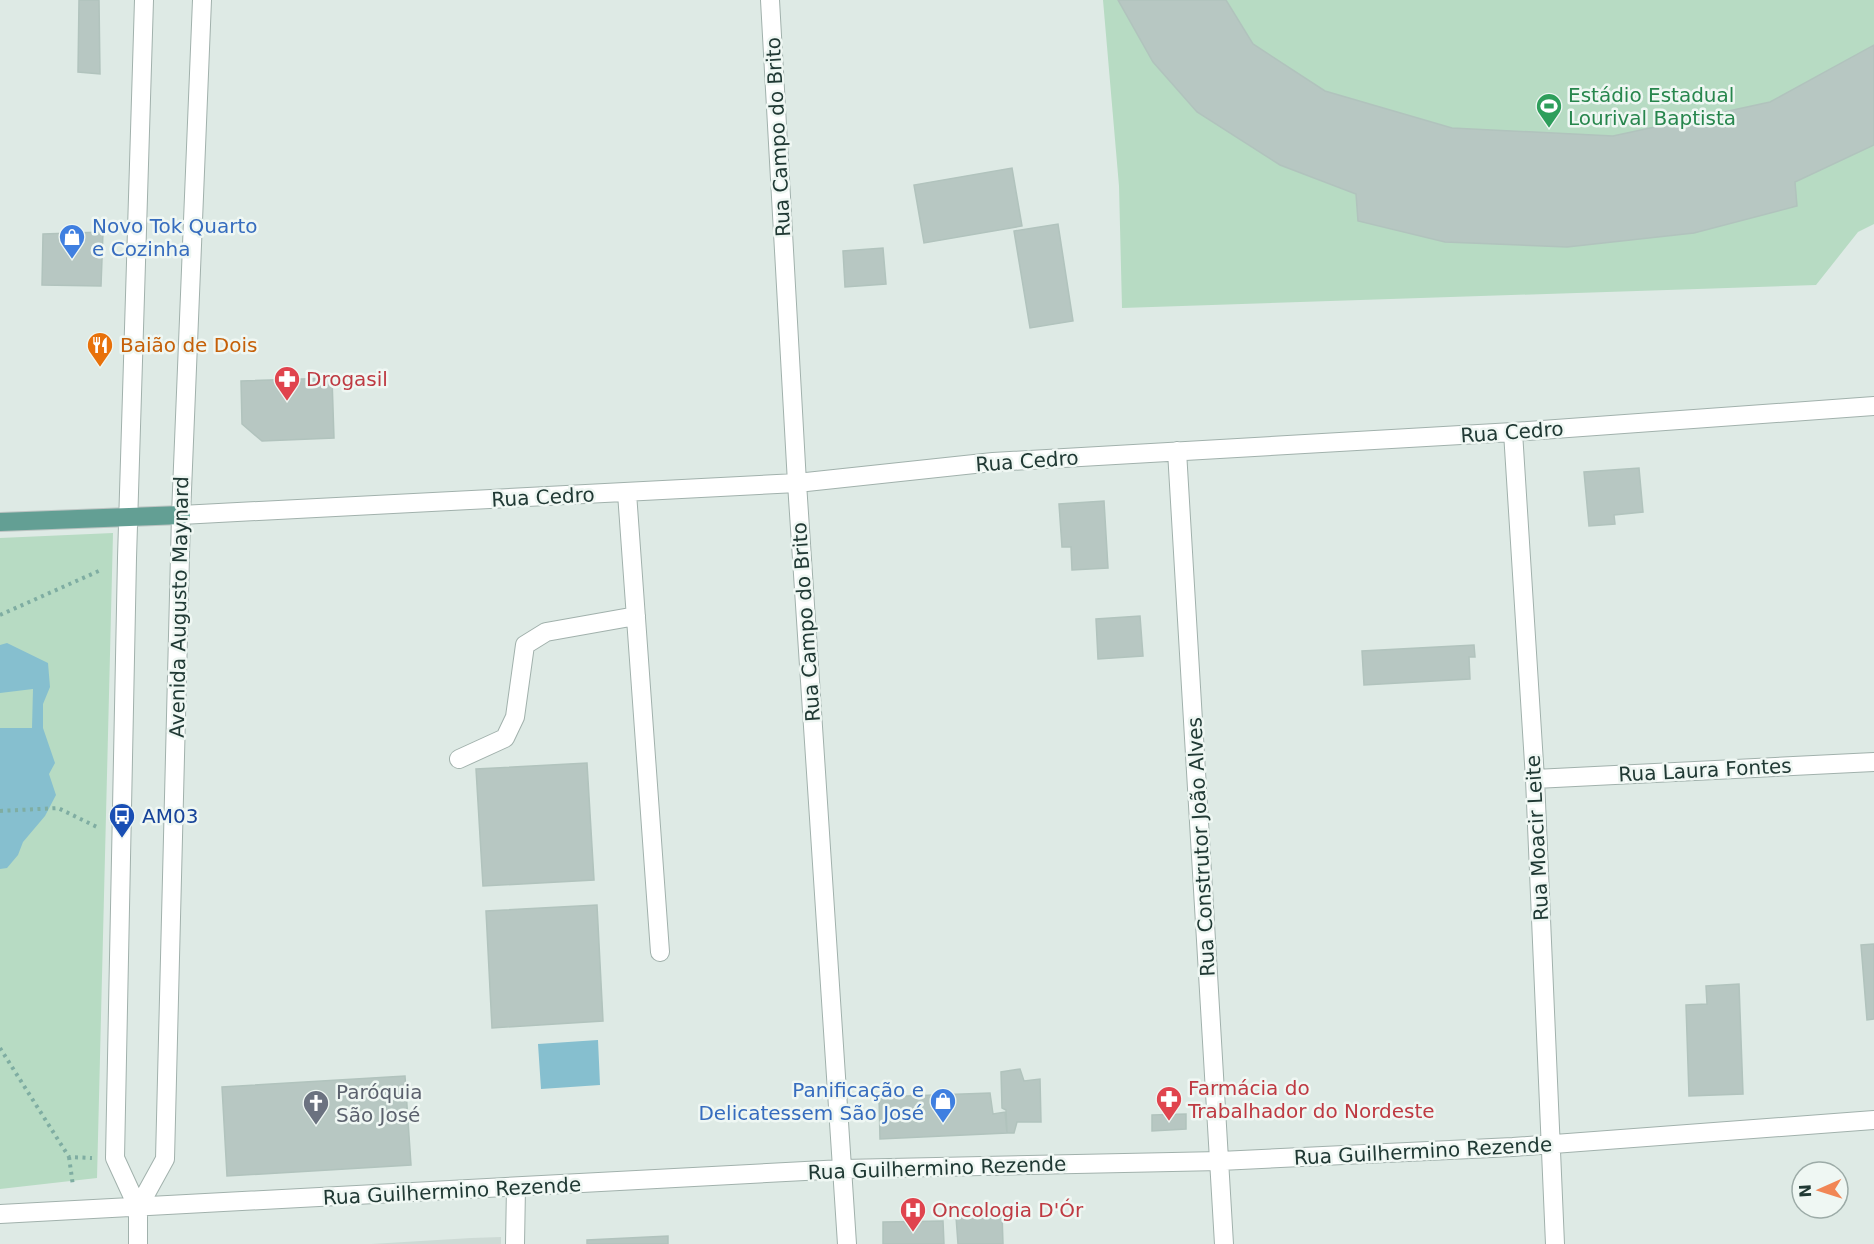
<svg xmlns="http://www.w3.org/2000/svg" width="1874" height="1244" viewBox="0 0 1874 1244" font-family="'DejaVu Sans',sans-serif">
<rect width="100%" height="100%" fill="#deeae5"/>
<!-- built -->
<path fill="#cddad5" d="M501 1237V1244H371L471 1238Z"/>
<!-- green -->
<path fill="#b7dbc3" d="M1103 0H1874V224L1858 232 1816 285 1122 308 1119 186Z
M113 533 97 1178 0 1189V538Z"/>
<!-- water -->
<path fill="#86bfcf" d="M7 643 48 663 50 687 43 704V728L55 763 49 774 56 795 45 816 23 842 18 855 7 868 0 869V728H32L33 689 0 693V645Z
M598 1040 600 1085 541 1089 538 1044Z"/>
<!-- building -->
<path fill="#b7c7c2" stroke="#b1c3bd" stroke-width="1.5" d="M79 0H99L100 74 78 72Z
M1118 0H1226L1253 44 1325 91 1452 128 1613 136 1770 102 1874 45V145L1795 182 1797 206 1694 233 1567 247 1445 242 1358 221 1356 194 1280 165 1197 112 1153 62Z
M1012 168 1022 226 924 243 914 185Z
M1058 224 1073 321 1030 328 1014 231Z
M103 232 101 286 42 285 43 234Z
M883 248 886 284 845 287 843 251Z
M332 378 334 438 262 441 242 424 241 381Z
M1639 468 1643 512 1614 515 1615 524 1589 526 1584 472Z
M1104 501 1108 568 1072 570 1071 547H1062L1059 504Z
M1140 616 1143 656 1098 659 1096 619Z
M1474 645 1475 657H1469L1470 679 1364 685 1362 651Z
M587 763 594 880 483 886 476 769Z
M597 905 603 1021 492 1028 486 911Z
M1874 944V1019L1867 1020 1861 945Z
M1739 984 1743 1094 1689 1096 1686 1005 1707 1004 1706 986Z
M1020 1069 1024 1081 1040 1079 1041 1122H1017L1014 1133H1007L1006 1110 1002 1108 1001 1072Z
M405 1076 411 1165 227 1176 222 1087Z
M990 1093 993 1114 1005 1112 1007 1133 880 1139 879 1097Z
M1186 1114V1129L1152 1131V1115Z
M1002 1213 1003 1244H958L956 1217Z
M943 1221 944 1244H883V1222Z
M668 1236V1244H587V1240Z"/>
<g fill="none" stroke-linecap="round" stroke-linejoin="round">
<!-- minor casing -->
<g stroke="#a1b1ac" stroke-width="20">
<path id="minor" d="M770 0 797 483 847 1244
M1513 432 1535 779 1555 1244
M1177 451 1224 1244
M627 493 660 952
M181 515 797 483 993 462 1513 432 1874 406
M459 759 505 738 515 717 525 645 546 632 636 616
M1535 779 1874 762
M138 1208 165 1159 181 515 202 0
M0 1214 843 1169 1220 1161 1513 1147 1874 1120
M138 1244V1208L115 1158 127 558 144 0
M515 1244 516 1187"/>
</g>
<!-- major casing -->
<g stroke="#bcc4c2" stroke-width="20">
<path id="major" d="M0 522 181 515"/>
</g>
<!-- path -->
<path stroke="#7fada2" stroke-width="4" stroke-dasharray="3 4.5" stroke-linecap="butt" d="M0 615 101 570
M0 811 58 808 97 827
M0 1048 69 1157 92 1158
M69 1157 73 1186"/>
<!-- minor -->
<use href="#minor" stroke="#fff" stroke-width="18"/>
<!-- major -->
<use href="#major" stroke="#639f94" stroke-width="18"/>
</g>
<!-- icons -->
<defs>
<g id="stadium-pin" transform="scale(1.35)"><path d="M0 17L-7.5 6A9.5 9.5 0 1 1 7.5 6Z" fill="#2e9e5b" stroke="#eff7f3"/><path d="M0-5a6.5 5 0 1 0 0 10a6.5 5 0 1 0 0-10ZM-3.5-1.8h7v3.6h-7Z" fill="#fff"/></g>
<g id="shop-pin" transform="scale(1.35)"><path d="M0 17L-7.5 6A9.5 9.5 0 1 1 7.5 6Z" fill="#3f7fe0" stroke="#eff7f3"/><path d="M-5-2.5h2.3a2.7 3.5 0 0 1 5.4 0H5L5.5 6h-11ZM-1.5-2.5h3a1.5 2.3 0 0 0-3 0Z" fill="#fff"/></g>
<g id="restaurant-pin" transform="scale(1.35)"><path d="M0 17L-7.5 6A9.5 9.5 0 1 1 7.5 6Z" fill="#e8710a" stroke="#eff7f3"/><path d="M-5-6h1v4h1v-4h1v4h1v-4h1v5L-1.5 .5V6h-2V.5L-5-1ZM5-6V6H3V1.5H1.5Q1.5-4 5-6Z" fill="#fff"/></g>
<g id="pharmacy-pin" transform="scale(1.35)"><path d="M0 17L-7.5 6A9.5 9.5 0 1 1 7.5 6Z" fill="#e0444e" stroke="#eff7f3"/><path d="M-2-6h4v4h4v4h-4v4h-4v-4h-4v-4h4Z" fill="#fff"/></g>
<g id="bus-pin" transform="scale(1.35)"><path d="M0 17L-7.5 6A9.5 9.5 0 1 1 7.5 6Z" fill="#1a4fb4" stroke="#eff7f3"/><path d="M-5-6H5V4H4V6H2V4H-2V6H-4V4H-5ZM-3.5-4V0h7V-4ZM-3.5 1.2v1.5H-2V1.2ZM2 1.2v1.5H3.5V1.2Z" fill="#fff"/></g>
<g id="church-pin" transform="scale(1.35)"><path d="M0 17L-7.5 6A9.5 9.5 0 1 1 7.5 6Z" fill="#6b7280" stroke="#eff7f3"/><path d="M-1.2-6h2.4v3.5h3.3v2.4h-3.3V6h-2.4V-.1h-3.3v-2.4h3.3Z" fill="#fff"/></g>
<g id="hospital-pin" transform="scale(1.35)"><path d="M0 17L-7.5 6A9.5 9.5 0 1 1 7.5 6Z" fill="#e0444e" stroke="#eff7f3"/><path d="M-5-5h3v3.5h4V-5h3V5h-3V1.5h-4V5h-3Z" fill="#fff"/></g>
</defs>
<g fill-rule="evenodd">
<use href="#stadium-pin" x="1549" y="106"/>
<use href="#shop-pin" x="72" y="237"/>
<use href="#restaurant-pin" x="100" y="345"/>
<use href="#pharmacy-pin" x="287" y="379"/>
<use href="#bus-pin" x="122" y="816"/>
<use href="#pharmacy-pin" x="1169" y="1099"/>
<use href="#shop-pin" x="943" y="1101"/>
<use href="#church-pin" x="316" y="1103"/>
<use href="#hospital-pin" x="913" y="1210"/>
</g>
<g text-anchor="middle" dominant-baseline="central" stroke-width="5" stroke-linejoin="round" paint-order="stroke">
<!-- leisure labels -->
<g font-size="20" fill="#27864d" stroke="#eff7f3" text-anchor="start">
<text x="1568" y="95">Estádio Estadual<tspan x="1568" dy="23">Lourival Baptista</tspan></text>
</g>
<!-- street labels -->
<g font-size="20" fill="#203934" stroke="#eff7f3">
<text transform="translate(778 137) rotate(-93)">Rua Campo do Brito</text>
<text transform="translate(1512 432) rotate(-4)">Rua Cedro</text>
<text transform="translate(1027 461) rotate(-4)">Rua Cedro</text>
<text transform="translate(543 497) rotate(-3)">Rua Cedro</text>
<text transform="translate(179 607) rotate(-89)">Avenida Augusto Maynard</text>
<text transform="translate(806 622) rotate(-94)">Rua Campo do Brito</text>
<text transform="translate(1705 770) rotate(-3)">Rua Laura Fontes</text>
<text transform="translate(1537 838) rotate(-93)">Rua Moacir Leite</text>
<text transform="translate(1201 847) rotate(-93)">Rua Construtor João Alves</text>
<text transform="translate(1423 1151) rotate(-3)">Rua Guilhermino Rezende</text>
<text transform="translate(937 1168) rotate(-2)">Rua Guilhermino Rezende</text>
<text transform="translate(452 1191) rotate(-3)">Rua Guilhermino Rezende</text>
</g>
<!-- shop labels -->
<g font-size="20" fill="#366cbe" stroke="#eff7f3" text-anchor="start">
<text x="92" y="226">Novo Tok Quarto<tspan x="92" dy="23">e Cozinha</tspan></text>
<text x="924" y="1090" text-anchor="end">Panificação e<tspan x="924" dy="23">Delicatessem São José</tspan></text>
</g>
<!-- food labels -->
<g font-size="20" fill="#c56008" stroke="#eff7f3" text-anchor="start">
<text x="120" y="345">Baião de Dois</text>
</g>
<!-- health labels -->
<g font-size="20" fill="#be3a42" stroke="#eff7f3" text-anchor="start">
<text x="306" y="379">Drogasil</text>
<text x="1188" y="1088">Farmácia do<tspan x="1188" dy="23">Trabalhador do Nordeste</tspan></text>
<text x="932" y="1210">Oncologia D'Ór</text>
</g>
<!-- transit labels -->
<g font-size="20" fill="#164399" stroke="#eff7f3" text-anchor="start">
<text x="142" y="816">AM03</text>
</g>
<!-- worship labels -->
<g font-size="20" fill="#5b616d" stroke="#eff7f3" text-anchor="start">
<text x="336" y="1092">Paróquia<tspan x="336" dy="23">São José</tspan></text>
</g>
</g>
<!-- north arrow -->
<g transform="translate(1820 1190) rotate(267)"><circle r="28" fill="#eff7f3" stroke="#9caba7" stroke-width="1.5"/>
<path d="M0-4.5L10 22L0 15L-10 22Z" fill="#f18655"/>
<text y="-9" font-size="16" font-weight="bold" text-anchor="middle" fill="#203934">N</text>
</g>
</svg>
